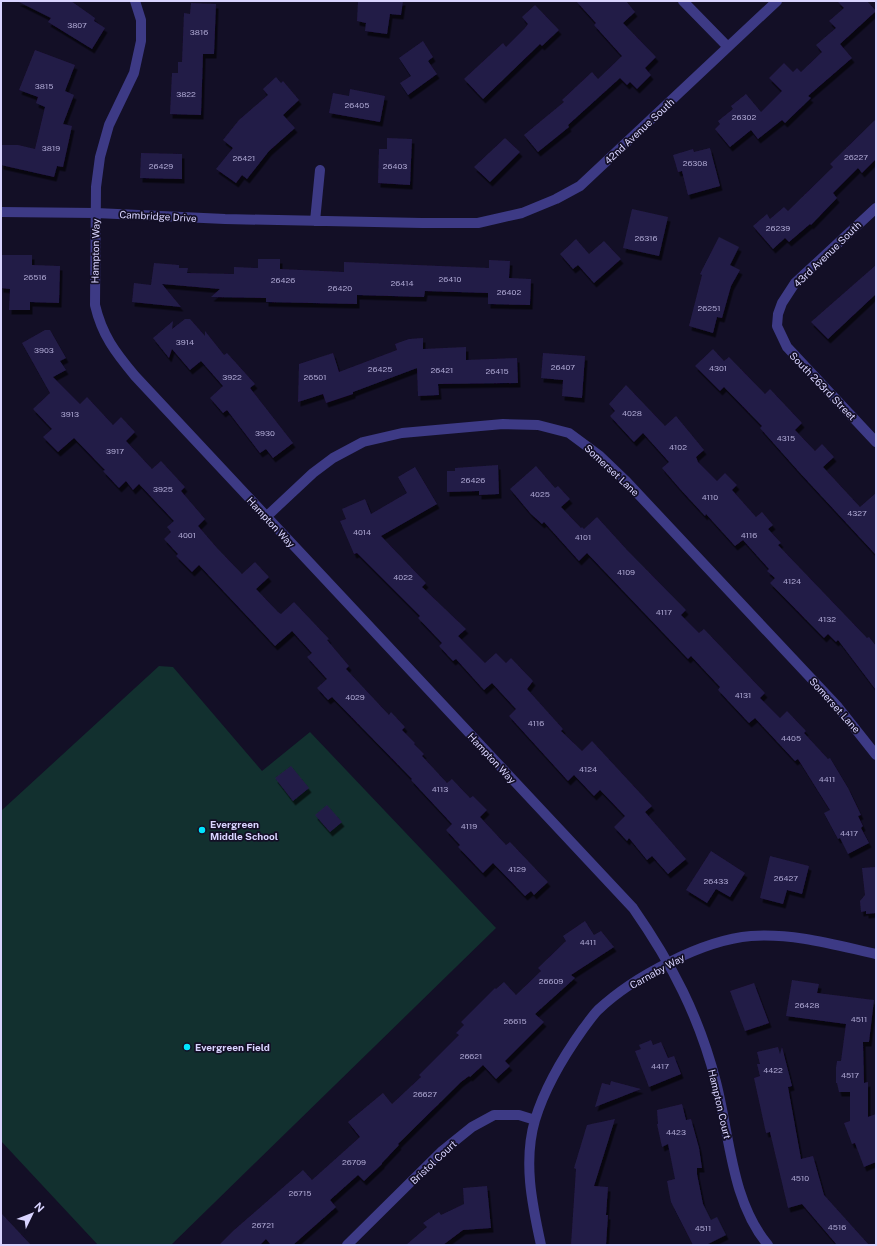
<svg xmlns="http://www.w3.org/2000/svg" width="877" height="1246" viewBox="0 0 877 1246" font-family="'Public Sans',sans-serif">
<defs>
<filter id="shadow"><feDropShadow dx="2.5" dy="4.5" stdDeviation="0" flood-color="#0009"/></filter>
</defs>
<rect width="100%" height="100%" fill="#130f26"/>
<!-- park -->
<path fill="#12302f" d="M159 666 173 667 262 771 310 732 496 928 171 1245H98L1 1141V811Z"/>
<!-- building -->
<path fill="#241b47" filter="url(#shadow)" d="M17 1H71L95 18 94 21 105 28 92 49 48 22 51 18Z
M358 1H403L401 15 390 14 387 34 365 31 366 23 357 21Z
M576 1H626L635 12 623 23 656 57 645 68 651 75 637 89 630 82 627 85 620 78 568 125 569 127 538 152 524 135 564 102 562 100 592 72 598 79 622 56 594 25 596 23Z
M837 1H867L876 11 840 44 852 58 808 96 811 98 785 123 782 120 758 139 751 130 730 147 715 129 720 124 718 121 733 109 731 106 746 94 761 112 782 91 769 78 784 63 793 72 797 68 801 72 822 52 816 45 836 28 829 21 844 8Z
M191 3 216 4 214 54H203L201 115 170 114 172 73H178V62H182L184 13 190 14Z
M535 5 559 30 542 46 540 44 483 99 464 79 503 43 506 47 525 28 528 24 522 17Z
M423 41 433 57 428 61 437 74 408 95 400 83 411 76 399 58Z
M35 50 75 65 65 91 74 95 63 124 72 126 63 167 57 166 54 177 1 165V145H18L35 149 45 107 36 103 38 97 19 90Z
M276 77 281 83 283 81 299 100 283 115 295 128 269 151 247 179 242 175 236 183 216 169 233 148 223 140 239 120 268 95 263 89Z
M350 89 385 96 380 122 329 113 333 93 349 96Z
M876 119V159L862 173 858 168 833 193 837 198 811 225 810 224 789 242 785 238 773 249 753 226 767 214 770 219 784 207 788 211 833 167 830 164Z
M387 138 412 139 410 185 378 183 379 149H387Z
M505 138 520 152 490 182 474 167Z
M710 148 720 186 688 195 682 171 678 172 673 155 693 149 694 152Z
M141 153 182 154V179L140 178Z
M632 209 668 217 659 256 623 248Z
M719 237 739 247 730 265 740 270 731 286 722 318 717 317 713 333 689 326 702 275 700 274Z
M576 239 589 254 604 241 621 259 594 283 578 265 573 269 560 254Z
M1 255H32V265L60 266 59 303 30 302V310H9L10 289 1 288Z
M258 259H280V269L344 272V262L489 268V260L510 261 509 278 531 279 530 305 488 304V293L425 291 424 297 357 295V304L266 302V298L211 297 220 289 162 284 181 307 132 302 134 283 151 285 154 263 179 265V268H188L187 273 234 274V267L258 268Z
M876 265V294L828 339 811 322Z
M185 319H190L205 336V331L224 355 227 353 255 384 250 388 293 443 273 458 266 449 260 453 227 410 223 413 210 398 223 386 201 361 190 370 172 349 169 358 153 338 173 321 172 329Z
M45 330H50L66 358 60 361 66 370 53 377 80 404 87 397 113 425 121 417 135 432 126 441 152 469 161 461 185 487 181 491 205 519 198 526 217 548 242 574 255 562 269 577 256 589 278 612 281 614 294 602 329 639 327 640 349 666 346 669 389 715 391 712 405 727 402 730 415 743 414 744 424 754 422 756 447 783 452 779 470 798 473 796 487 810 480 817 506 845 510 842 548 882 534 895 531 891 525 896 493 863 483 873 458 847 460 845 446 830 452 824 411 780 412 779 332 697 328 700 317 688 327 679 307 657 312 653 292 631 275 646 199 565 192 572 176 556 178 554 164 539 171 532 167 527 174 521 139 484 133 490 126 481 119 488 103 471 105 470 74 438 58 452 43 437 52 429 33 409 50 393 22 343Z
M423 338V349L466 347V360L517 358 518 383 438 384 439 395 418 396 417 368 353 392V394L326 403 323 394 298 402 299 364 333 353 339 372 397 350 395 344 409 339Z
M713 349 724 361 729 357 765 394 770 389 802 423 795 430 815 451 822 444 834 457 823 467 860 507 876 493V555L800 473 760 428 762 426 724 387 720 391 695 366Z
M543 353 585 356 582 398 562 396 563 380 541 378Z
M626 385 665 426 676 416 704 450 696 457 698 462 717 481 725 473 737 485 732 490 756 517 762 512 773 525 768 529 781 543 778 545 867 638 869 637 876 646V690L838 640 836 642 828 634 824 638 770 583 775 578 767 571 769 569 743 540 735 546 706 514 705 516 681 490 662 468 669 462 643 433 634 442 610 416 615 411 609 404Z
M498 465 499 494 479 495V491L447 492V471H455V468Z
M536 466 555 488 558 486 570 499 561 507 581 528 582 527 584 529 597 517 627 550 686 610 681 615 699 633 704 629 765 693 760 698 780 718 787 711 806 731 804 733 828 759 830 758 848 788 861 815 858 816 863 826 861 828 869 843 848 854 840 838 838 839 824 813 830 810 798 759 795 761 755 718 749 723 718 690 720 687 691 656 688 659 587 553 579 561 544 522 542 524 531 514 510 489Z
M415 467 437 504 381 536 426 583 422 587 466 629 458 636 485 663 496 653 506 663 511 658 533 681 527 689 563 729 561 731 582 751 592 741 652 806 645 812 686 859 668 874 652 856 647 860 629 838 627 841 614 827 625 816 600 790 594 796 574 775 568 781 509 716 516 709 492 683 484 690 456 659 453 661 439 646 442 643 418 618 420 616 357 553 354 554 340 521 346 519 342 509 365 499 371 514 407 493 398 477Z
M291 766 309 788 293 801 275 778Z
M327 805 342 822 330 832 315 815Z
M711 851 745 873 730 897 716 889 707 903 686 890Z
M770 856 809 866 802 894 787 890 783 904 760 898Z
M876 867V913L866 914V911L861 912 860 901 865 895 862 868Z
M585 921 594 935 601 931 614 947 571 975 575 978 535 1014 544 1022 505 1061 510 1066 496 1079 483 1065 470 1077 469 1076 461 1082 398 1144 399 1145 382 1163V1164L364 1181 358 1175 330 1200 336 1207 293 1245H271L266 1239 260 1245H219L233 1231 303 1170 312 1180 360 1137 348 1122 383 1093 392 1104 421 1077 419 1075 459 1035 456 1033 464 1025 461 1022 495 988 496 989 504 982 516 995 541 971 538 968 566 941 563 936Z
M792 980 819 984 817 993 874 1000 869 1042H863L864 1083 868 1082V1117L876 1114V1162L864 1167 855 1143 852 1144 844 1123 850 1121V1092H839L837 1083H836V1068L837 1061H841L846 1024 786 1016Z
M754 983 769 1023 745 1031 730 991Z
M651 1040 653 1045 661 1042 668 1058 674 1056 681 1074 649 1087 635 1051 641 1049 639 1045Z
M778 1047 780 1054 782 1047 792 1086 788 1087 801 1159 813 1156 824 1195 869 1245H837L802 1204 788 1208 770 1132 766 1133 754 1078 760 1076 757 1064H760L757 1052Z
M611 1081 641 1089 595 1107 602 1083 610 1085Z
M682 1104 686 1120 691 1119 699 1148 702 1168H697V1174L703 1204 711 1220 717 1217 726 1235 706 1245H693L671 1202 667 1181 675 1179 668 1144 662 1147 657 1124H658L657 1110Z
M615 1119 594 1186 608 1187 606 1215H608L606 1245H571L576 1169 574 1168 587 1125Z
M487 1186 491 1228 463 1230 443 1245H406L427 1227 423 1223 439 1212 441 1215 464 1204 463 1188Z
M1 1213 31 1245H1Z"/>
<g fill="none" stroke-linecap="round" stroke-linejoin="round">
<!-- street -->
<path stroke="#3d3a85" stroke-width="10" d="M135 1 141 20V41L134 73 109 125 100 157 96 187 95 305C102 335 115 352 135 376L633 908C672 964 699 1016 716 1082 730 1136 731 1201 768 1245
M683 1 727 46
M876 208 795 283 782 303 778 314 777 326 787 347 876 442
M1 212 96 213 225 219 422 223H478L522 213 556 199 580 186 777 1
M315 221 320 170
M266 517 313 473 333 458 363 442 402 433 503 424 538 425 569 433 600 456 625 480 838 707 876 755
M347 1245 441 1152 472 1127 494 1115H519L535 1120
M541 1245C532 1204 523 1161 535 1120 545 1087 563 1057 583 1029 588 1023 592 1016 598 1010 633 977 702 940 751 936 794 933 835 945 876 954"/>
</g>
<!-- markers -->
<g fill="#00e5ff" stroke="#130f26" stroke-width="1.5">
<circle cx="202" cy="830" r="4"/>
<circle cx="187" cy="1047" r="4"/>
</g>
<g text-anchor="middle" dominant-baseline="central" stroke-width="3.5" stroke-linejoin="round" paint-order="stroke">
<!-- number labels -->
<g font-size="8" fill="#aca6d1">
<text x="77" y="25">3807</text>
<text x="199" y="32">3816</text>
<text x="44" y="86">3815</text>
<text x="186" y="94">3822</text>
<text x="357" y="105">26405</text>
<text x="744" y="117">26302</text>
<text x="51" y="148">3819</text>
<text x="856" y="157">26227</text>
<text x="244" y="158">26421</text>
<text x="695" y="163">26308</text>
<text x="161" y="166">26429</text>
<text x="395" y="166">26403</text>
<text x="778" y="228">26239</text>
<text x="646" y="238">26316</text>
<text x="35" y="277">26516</text>
<text x="450" y="279">26410</text>
<text x="283" y="280">26426</text>
<text x="402" y="283">26414</text>
<text x="340" y="288">26420</text>
<text x="509" y="292">26402</text>
<text x="709" y="308">26251</text>
<text x="185" y="342">3914</text>
<text x="44" y="350">3903</text>
<text x="563" y="367">26407</text>
<text x="718" y="368">4301</text>
<text x="380" y="369">26425</text>
<text x="442" y="370">26421</text>
<text x="497" y="371">26415</text>
<text x="232" y="377">3922</text>
<text x="315" y="377">26501</text>
<text x="632" y="413">4028</text>
<text x="70" y="414">3913</text>
<text x="265" y="433">3930</text>
<text x="786" y="438">4315</text>
<text x="678" y="447">4102</text>
<text x="115" y="451">3917</text>
<text x="473" y="480">26426</text>
<text x="163" y="489">3925</text>
<text x="540" y="494">4025</text>
<text x="710" y="497">4110</text>
<text x="857" y="513">4327</text>
<text x="362" y="532">4014</text>
<text x="187" y="535">4001</text>
<text x="749" y="535">4116</text>
<text x="583" y="537">4101</text>
<text x="626" y="572">4109</text>
<text x="403" y="577">4022</text>
<text x="792" y="581">4124</text>
<text x="664" y="612">4117</text>
<text x="827" y="619">4132</text>
<text x="743" y="695">4131</text>
<text x="355" y="697">4029</text>
<text x="536" y="723">4116</text>
<text x="791" y="738">4405</text>
<text x="588" y="769">4124</text>
<text x="827" y="779">4411</text>
<text x="440" y="789">4113</text>
<text x="469" y="826">4119</text>
<text x="849" y="833">4417</text>
<text x="517" y="869">4129</text>
<text x="786" y="878">26427</text>
<text x="716" y="881">26433</text>
<text x="588" y="942">4411</text>
<text x="551" y="981">26609</text>
<text x="807" y="1005">26428</text>
<text x="859" y="1019">4511</text>
<text x="515" y="1021">26615</text>
<text x="471" y="1056">26621</text>
<text x="660" y="1066">4417</text>
<text x="773" y="1070">4422</text>
<text x="850" y="1075">4517</text>
<text x="425" y="1094">26627</text>
<text x="676" y="1132">4423</text>
<text x="354" y="1162">26709</text>
<text x="800" y="1178">4510</text>
<text x="300" y="1193">26715</text>
<text x="263" y="1225">26721</text>
<text x="837" y="1227">4516</text>
<text x="703" y="1228">4511</text>
</g>
<!-- street labels -->
<g font-size="10" fill="#d9d4ff" stroke="#130f26">
<text transform="translate(639 131) rotate(-43)">42nd Avenue South</text>
<text transform="translate(158 216) rotate(3)">Cambridge Drive</text>
<text transform="translate(95 251) rotate(-89)">Hampton Way</text>
<text transform="translate(827 254) rotate(-44)">43rd Avenue South</text>
<text transform="translate(823 386) rotate(46)">South 263rd Street</text>
<text transform="translate(612 470) rotate(43)">Somerset Lane</text>
<text transform="translate(271 522) rotate(47)">Hampton Way</text>
<text transform="translate(835 705) rotate(48)">Somerset Lane</text>
<text transform="translate(492 758) rotate(47)">Hampton Way</text>
<text transform="translate(657 971) rotate(-29)">Carnaby Way</text>
<text transform="translate(720 1104) rotate(77)">Hampton Court</text>
<text transform="translate(433 1162) rotate(-43)">Bristol Court</text>
</g>
<!-- poi labels -->
<g font-size="10" font-weight="bold" fill="#d9d4ff" stroke="#130f26" text-anchor="start">
<text x="210" y="824">Evergreen<tspan x="210" dy="12">Middle School</tspan></text>
<text x="195" y="1047">Evergreen Field</text>
</g>
</g>
<!-- border -->
<rect width="877" height="1246" fill="none" stroke="#d9d4ff" stroke-width="4"/>
<!-- north arrow -->
<g transform="translate(32 1214) rotate(47)" stroke="#130f26" stroke-width="3" paint-order="stroke">
<path d="M0-3L7 15L0 10L-7 15Z" fill="#d9d4ff"/>
<text y="-6" font-size="11" font-weight="bold" text-anchor="middle" fill="#d9d4ff">N</text>
</g>
</svg>
